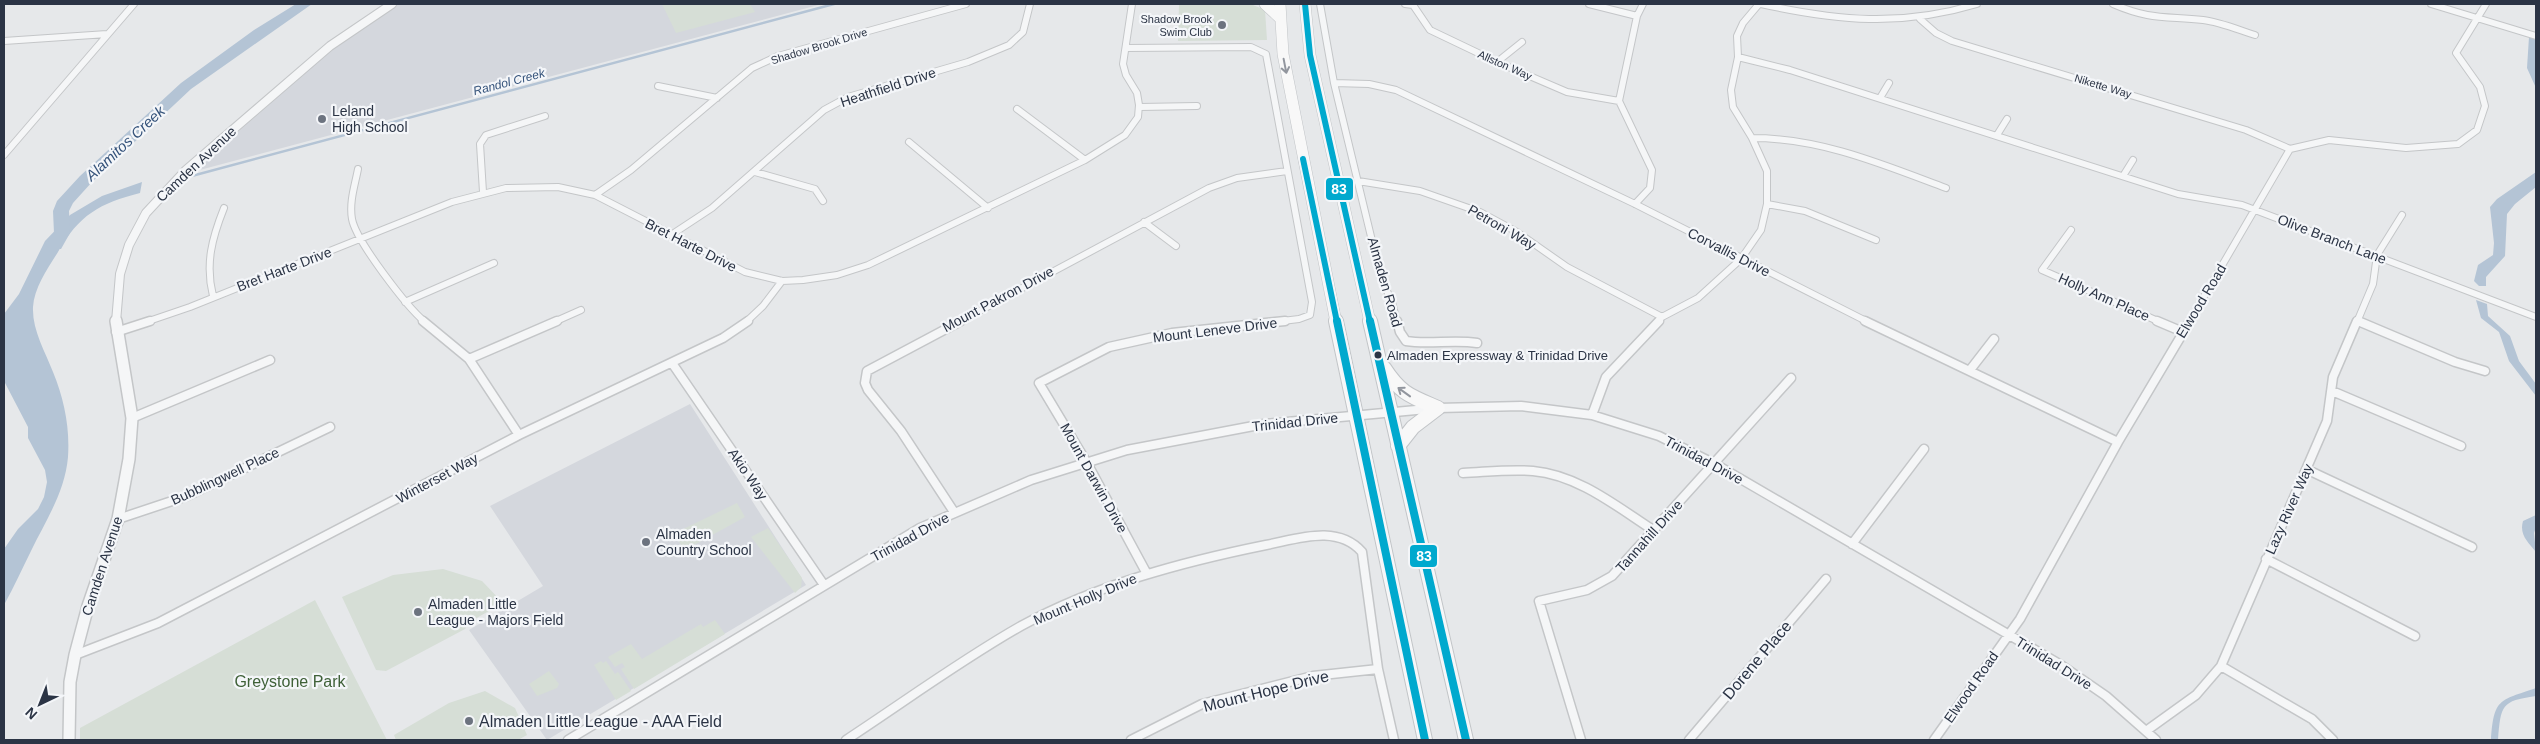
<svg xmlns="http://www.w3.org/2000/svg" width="2540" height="744" viewBox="0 0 2540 744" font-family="Arial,sans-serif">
<rect width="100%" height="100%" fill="#e6e8ea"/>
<!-- built -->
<path fill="#d4d7dd" d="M394 4H822L196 171 308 66Z
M690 404 806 585 547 740 469 630 543 586 490 506Z"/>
<!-- green -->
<path fill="#d6ded6" d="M662 4H750L755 12 676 33Z
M1179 5H1253L1265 10 1267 40 1178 41Z
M737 503 745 517 685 550 673 534Z
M768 528 802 578 801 587 795 593 751 537Z
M443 569 482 581 503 603 473 620 465 629 386 671 376 670 342 597 393 575Z
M315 600 387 740H80V728Z
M715 620 725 634 634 689 621 669 625 667 622 663 615 667 608 657 631 644 642 659 701 624 703 627Z
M601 661 603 663 606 661 615 674 618 672 631 691 616 700 594 665Z
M549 671 559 684 557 688 537 696 529 684Z
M485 691 515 708 527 735 518 740H396L394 735 449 703Z"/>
<!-- water -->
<path fill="#b4c4d5" d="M2529 37 2536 39V88L2527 68Z
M2536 172V187L2515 204 2507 214 2505 256 2486 277V286H2479L2474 281 2478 265 2493 255 2494 243 2490 207 2497 199Z
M142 182 140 193C100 203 79 215 58 252 48 268 34 288 33 307 32 330 45 351 53 372 64 399 70 427 68 457 65 492 46 520 31 551 22 569 14 587 4 605V549L18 529 38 509 44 497 47 482 45 470 28 438V427L4 381V314L19 294 45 241 70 215 102 196Z
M2476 300 2487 304 2488 316 2510 336 2519 361 2536 384V396L2509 361 2499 332 2481 318Z
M2536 515V527L2534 533 2536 552C2528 542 2519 535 2523 521Z
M2536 688V696C2501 701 2501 705 2498 740H2491C2494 698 2499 701 2536 688Z"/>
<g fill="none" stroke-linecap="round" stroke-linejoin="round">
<!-- stream -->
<path stroke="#b4c4d5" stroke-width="2.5" d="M188 177 834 4"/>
<!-- river -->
<path fill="#b4c4d5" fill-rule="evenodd" d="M296 4H312L191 89 92 182 73 203 69 211 70 233 61 249H49L46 245 54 233 53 211 57 201 80 176 181 83 254 30Z"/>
<!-- minor-far1 casing -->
<g stroke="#c4c6c8" stroke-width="8">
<path id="minor-far1" d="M1320 4 1334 83 1381 278 1392 302 1397 322
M1405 4 1413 5 1430 30 1497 62 1567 92 1619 101
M1589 4 1637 16
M1761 4C1838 21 1901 27 1977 4
M2113 4C2150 20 2165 16 2203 20 2220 22 2239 30 2255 35
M2431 4 2536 36
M1920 19 1936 33 1952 41 2246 130 2290 149
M4 41 107 34
M1126 48 1251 47 1266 54 1312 302 1310 315 1299 319 1274 322
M1738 57 1790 70 2178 194 2242 205 2536 317
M1497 62 1522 42
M1334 83 1369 84 1396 90 1635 204 1868 322
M658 86 717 98
M1880 98 1889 83
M1140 107 1197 106
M1017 109 1085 160
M1997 135 2007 119
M1752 138C1821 138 1882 164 1946 188
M909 142 988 208
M4 155 134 4
M358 169C355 185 349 202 352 219 356 241 407 307 425 322
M755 172 815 189 823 201
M2123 176 2133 160
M1358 181 1420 191 1480 212 1517 232 1567 267 1662 317
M483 192 480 144 486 135 545 116
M595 195 631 170 752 68 778 56 966 4
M1635 204 1650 188 1652 170 1619 101 1637 16 1643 4
M1767 204 1805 211 1876 240
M1144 222 1176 246
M2071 230 2042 270 2160 322
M671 235 712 208 824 110 848 97 968 62 1009 45 1023 32 1030 4
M213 296C205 264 212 238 224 208
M405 302 494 263
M2358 321 2360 322
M146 322 190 307 452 202 506 188 558 187 595 195 745 272 782 281 803 280 837 275 868 265 1085 160 1125 135 1138 117 1139 105 1137 93 1126 75 1123 64 1132 4
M554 322 581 310
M746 322 763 306 782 281
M959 322 1209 188 1237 178 1287 171
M1658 322 1662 317 1698 298 1741 259 1761 230 1767 204V171L1752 138 1733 107 1731 90 1738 57 1737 36 1743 23 1759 4
M2189 322 2290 149 2329 140 2406 148 2458 144 2477 130 2485 106 2480 87 2456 53 2486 4
M2357 322 2373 284 2377 255 2402 215"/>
</g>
<!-- minor casing -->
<g stroke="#c4c6c8" stroke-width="11">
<path id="minor" d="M423 321 469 359 519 435
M1397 321 1400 332 1406 341C1429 345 1453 339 1477 343
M1865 321 2118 442
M2157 321 2183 332
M2358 321 2455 362 2485 371
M116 332 150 321
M469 359 557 321
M672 363 824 585
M1970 370 1994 339
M2332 391 2461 446
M1592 415 1606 377 1659 321
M132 418 270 360
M2308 470 2472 547
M1463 473C1486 472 1510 469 1533 471 1578 475 1616 506 1653 530
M954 512 901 431 868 390 865 383 867 371 961 321
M118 519 187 496 330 427
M1852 544 1924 449
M2266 559 2415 636
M1147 574 1087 463 1039 383 1109 347 1172 333 1285 321
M75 655 158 623 519 435 723 338 748 321
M2221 666 2312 719 2333 740
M2146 731 2196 695 2221 666 2327 421 2333 377 2357 321
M568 740 920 528 1031 480 1127 450 1264 424 1438 408 1521 406 1592 415 1659 436 1715 464 2061 665 2106 696 2156 740
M846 740C904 702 961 660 1021 626 1096 585 1182 562 1266 545 1298 539 1337 524 1362 552L1378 669 1394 740
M1131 740 1202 704 1313 676 1378 669
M1581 740 1539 601 1587 590 1612 576 1791 378
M1689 740 1826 579
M1934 740 2020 619 2118 442 2190 321"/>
</g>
<!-- tertiary-far1 casing -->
<g stroke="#c4c6c8" stroke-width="10">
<path id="tertiary-far1" d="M116 322 120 274 129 245 146 213 186 170 330 46 392 4"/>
</g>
<!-- tertiary casing -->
<g stroke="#c4c6c8" stroke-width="14">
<path id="tertiary" d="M69 740 70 682 75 655 88 606 118 519 129 459 132 418 116 321"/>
</g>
<!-- primary-far1 casing -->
<g stroke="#c2c5c8" stroke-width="12">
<path id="primary-far1" d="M1265 4 1280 18
M1280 4 1283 54 1336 322
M1305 4 1310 55 1370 322"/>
</g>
<!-- primary casing -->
<g stroke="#c2c5c8" stroke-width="16">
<path id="primary" d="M1336 321 1425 740
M1370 321 1466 740
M1384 368C1401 394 1410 396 1438 408L1413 427 1398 446"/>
</g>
<!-- minor-far1 -->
<use href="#minor-far1" stroke="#f5f6f7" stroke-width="6"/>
<!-- minor -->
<use href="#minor" stroke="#f5f6f7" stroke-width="8"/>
<!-- tertiary-far1 -->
<use href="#tertiary-far1" stroke="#f5f6f7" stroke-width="8"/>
<!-- tertiary -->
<use href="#tertiary" stroke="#f5f6f7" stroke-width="11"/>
<!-- primary-far1 -->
<use href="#primary-far1" stroke="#f8f8f8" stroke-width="11"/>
<!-- primary -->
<use href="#primary" stroke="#f8f8f8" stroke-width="14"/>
<!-- bus-1-far1 casing -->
<g stroke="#f4f6f9" stroke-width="9">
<path id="bus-1-far1" d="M1305 4 1310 55 1370 322
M1303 159 1337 322"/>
</g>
<!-- bus-1 casing -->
<g stroke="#f4f6f9" stroke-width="12">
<path id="bus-1" d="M1337 321 1425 740
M1370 321 1466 740"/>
</g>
<!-- bus-1-far1 -->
<use href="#bus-1-far1" stroke="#00a9ce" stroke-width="6"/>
<!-- bus-1 -->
<use href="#bus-1" stroke="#00a9ce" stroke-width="8"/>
</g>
<!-- one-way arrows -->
<defs><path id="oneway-shaft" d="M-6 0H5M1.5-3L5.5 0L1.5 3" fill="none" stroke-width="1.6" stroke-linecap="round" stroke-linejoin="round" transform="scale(1.25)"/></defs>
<g stroke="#92969e">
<use href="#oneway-shaft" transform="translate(1285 66) rotate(79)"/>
<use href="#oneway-shaft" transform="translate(1404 392) rotate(-144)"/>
</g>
<!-- markers -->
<g fill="#6c737f" stroke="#f4f6f9" stroke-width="2">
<circle cx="1222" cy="25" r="5"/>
<circle cx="322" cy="119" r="5"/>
<circle cx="646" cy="542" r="5"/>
<circle cx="418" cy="612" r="5"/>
<circle cx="469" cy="721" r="5"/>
</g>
<circle fill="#2b3445" stroke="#f4f6f9" stroke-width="2" cx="1378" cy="355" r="4.5"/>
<g text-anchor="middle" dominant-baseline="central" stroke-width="4.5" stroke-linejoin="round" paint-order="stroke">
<!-- far-poi labels -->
<g font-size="11" fill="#2b3445" stroke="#f4f6f9" text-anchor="end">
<text x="1212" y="19">Shadow Brook<tspan x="1212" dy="13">Swim Club</tspan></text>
</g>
<!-- far-street labels -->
<g font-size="11" fill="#2b3445" stroke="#f4f6f9">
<text transform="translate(819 46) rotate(-17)">Shadow Brook Drive</text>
<text transform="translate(1505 65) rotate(24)">Allston Way</text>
<text transform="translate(2103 86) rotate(17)">Nikette Way</text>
</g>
<!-- far-water labels -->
<g font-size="12" font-style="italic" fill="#34527a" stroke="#f4f6f9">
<text transform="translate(509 82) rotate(-15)">Randol Creek</text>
</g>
<!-- bus labels -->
<g font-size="13" fill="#2b3445" stroke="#f4f6f9" text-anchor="start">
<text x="1387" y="355">Almaden Expressway &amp; Trinidad Drive</text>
</g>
<!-- street labels -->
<g font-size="14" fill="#2b3445" stroke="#f4f6f9">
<text transform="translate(888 87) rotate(-18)">Heathfield Drive</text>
<text transform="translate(196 164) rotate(-43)">Camden Avenue</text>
<text transform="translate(1502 227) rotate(30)">Petroni Way</text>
<text transform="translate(2332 239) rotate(21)">Olive Branch Lane</text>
<text transform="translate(691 245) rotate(27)">Bret Harte Drive</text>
<text transform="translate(1729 252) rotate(27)">Corvallis Drive</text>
<text transform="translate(284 269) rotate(-21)">Bret Harte Drive</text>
<text transform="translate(1385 282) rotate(74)">Almaden Road</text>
<text transform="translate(2104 297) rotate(24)">Holly Ann Place</text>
<text transform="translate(998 299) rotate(-28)">Mount Pakron Drive</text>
<text transform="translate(2201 301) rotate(-59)">Elwood Road</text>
<text transform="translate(1215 330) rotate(-7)">Mount Leneve Drive</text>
<text transform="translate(1295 422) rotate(-6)">Trinidad Drive</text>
<text transform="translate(1704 460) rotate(28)">Trinidad Drive</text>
<text transform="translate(748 474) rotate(56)">Akio Way</text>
<text transform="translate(225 476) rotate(-25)">Bubblingwell Place</text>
<text transform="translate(437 478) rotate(-28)">Winterset Way</text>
<text transform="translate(1094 478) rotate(61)">Mount Darwin Drive</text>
<text transform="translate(2289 509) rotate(-66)">Lazy River Way</text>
<text transform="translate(1649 536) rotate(-48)">Tannahill Drive</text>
<text transform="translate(910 537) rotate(-29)">Trinidad Drive</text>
<text transform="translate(102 566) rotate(-72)">Camden Avenue</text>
<text transform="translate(1085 599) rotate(-23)">Mount Holly Drive</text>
<text transform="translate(2054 663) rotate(32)">Trinidad Drive</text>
<text transform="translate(1971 687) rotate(-55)">Elwood Road</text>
</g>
<!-- poi labels -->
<g font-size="14" fill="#2b3445" stroke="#f4f6f9" text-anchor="start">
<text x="332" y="111">Leland<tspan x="332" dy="16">High School</tspan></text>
<text x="656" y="534">Almaden<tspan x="656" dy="16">Country School</tspan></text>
<text x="428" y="604">Almaden Little<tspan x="428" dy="16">League - Majors Field</tspan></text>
</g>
<!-- water labels -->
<g font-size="15" font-style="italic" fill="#34527a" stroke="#f4f6f9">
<text transform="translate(125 143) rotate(-43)">Alamitos Creek</text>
</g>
<!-- near-street labels -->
<g font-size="16" fill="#2b3445" stroke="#f4f6f9">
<text transform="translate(1757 660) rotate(-50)">Dorene Place</text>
<text transform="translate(1266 691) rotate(-14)">Mount Hope Drive</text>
</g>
<!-- near-park labels -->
<g font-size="16" fill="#3f6138" stroke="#f4f6f9">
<text x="290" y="681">Greystone Park</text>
</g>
<!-- near-poi labels -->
<g font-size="16" fill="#2b3445" stroke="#f4f6f9" text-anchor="start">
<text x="479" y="721">Almaden Little League - AAA Field</text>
</g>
</g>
<g stroke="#f4f6f9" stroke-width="2">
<rect x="1325" y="177" width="29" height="24" rx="5" fill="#00a9ce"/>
<rect x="1409" y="544" width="29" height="24" rx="5" fill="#00a9ce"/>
</g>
<g font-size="14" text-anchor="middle" font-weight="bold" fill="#fff">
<text x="1339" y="194">83</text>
<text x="1424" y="561">83</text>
</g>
<!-- border -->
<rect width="2540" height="744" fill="none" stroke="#2b3445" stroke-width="10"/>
<!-- north arrow -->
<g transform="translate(40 704) rotate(223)" stroke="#f4f6f9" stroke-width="4" paint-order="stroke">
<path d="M0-4L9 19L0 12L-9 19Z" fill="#2b3445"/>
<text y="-8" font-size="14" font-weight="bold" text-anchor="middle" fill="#2b3445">N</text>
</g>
</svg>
